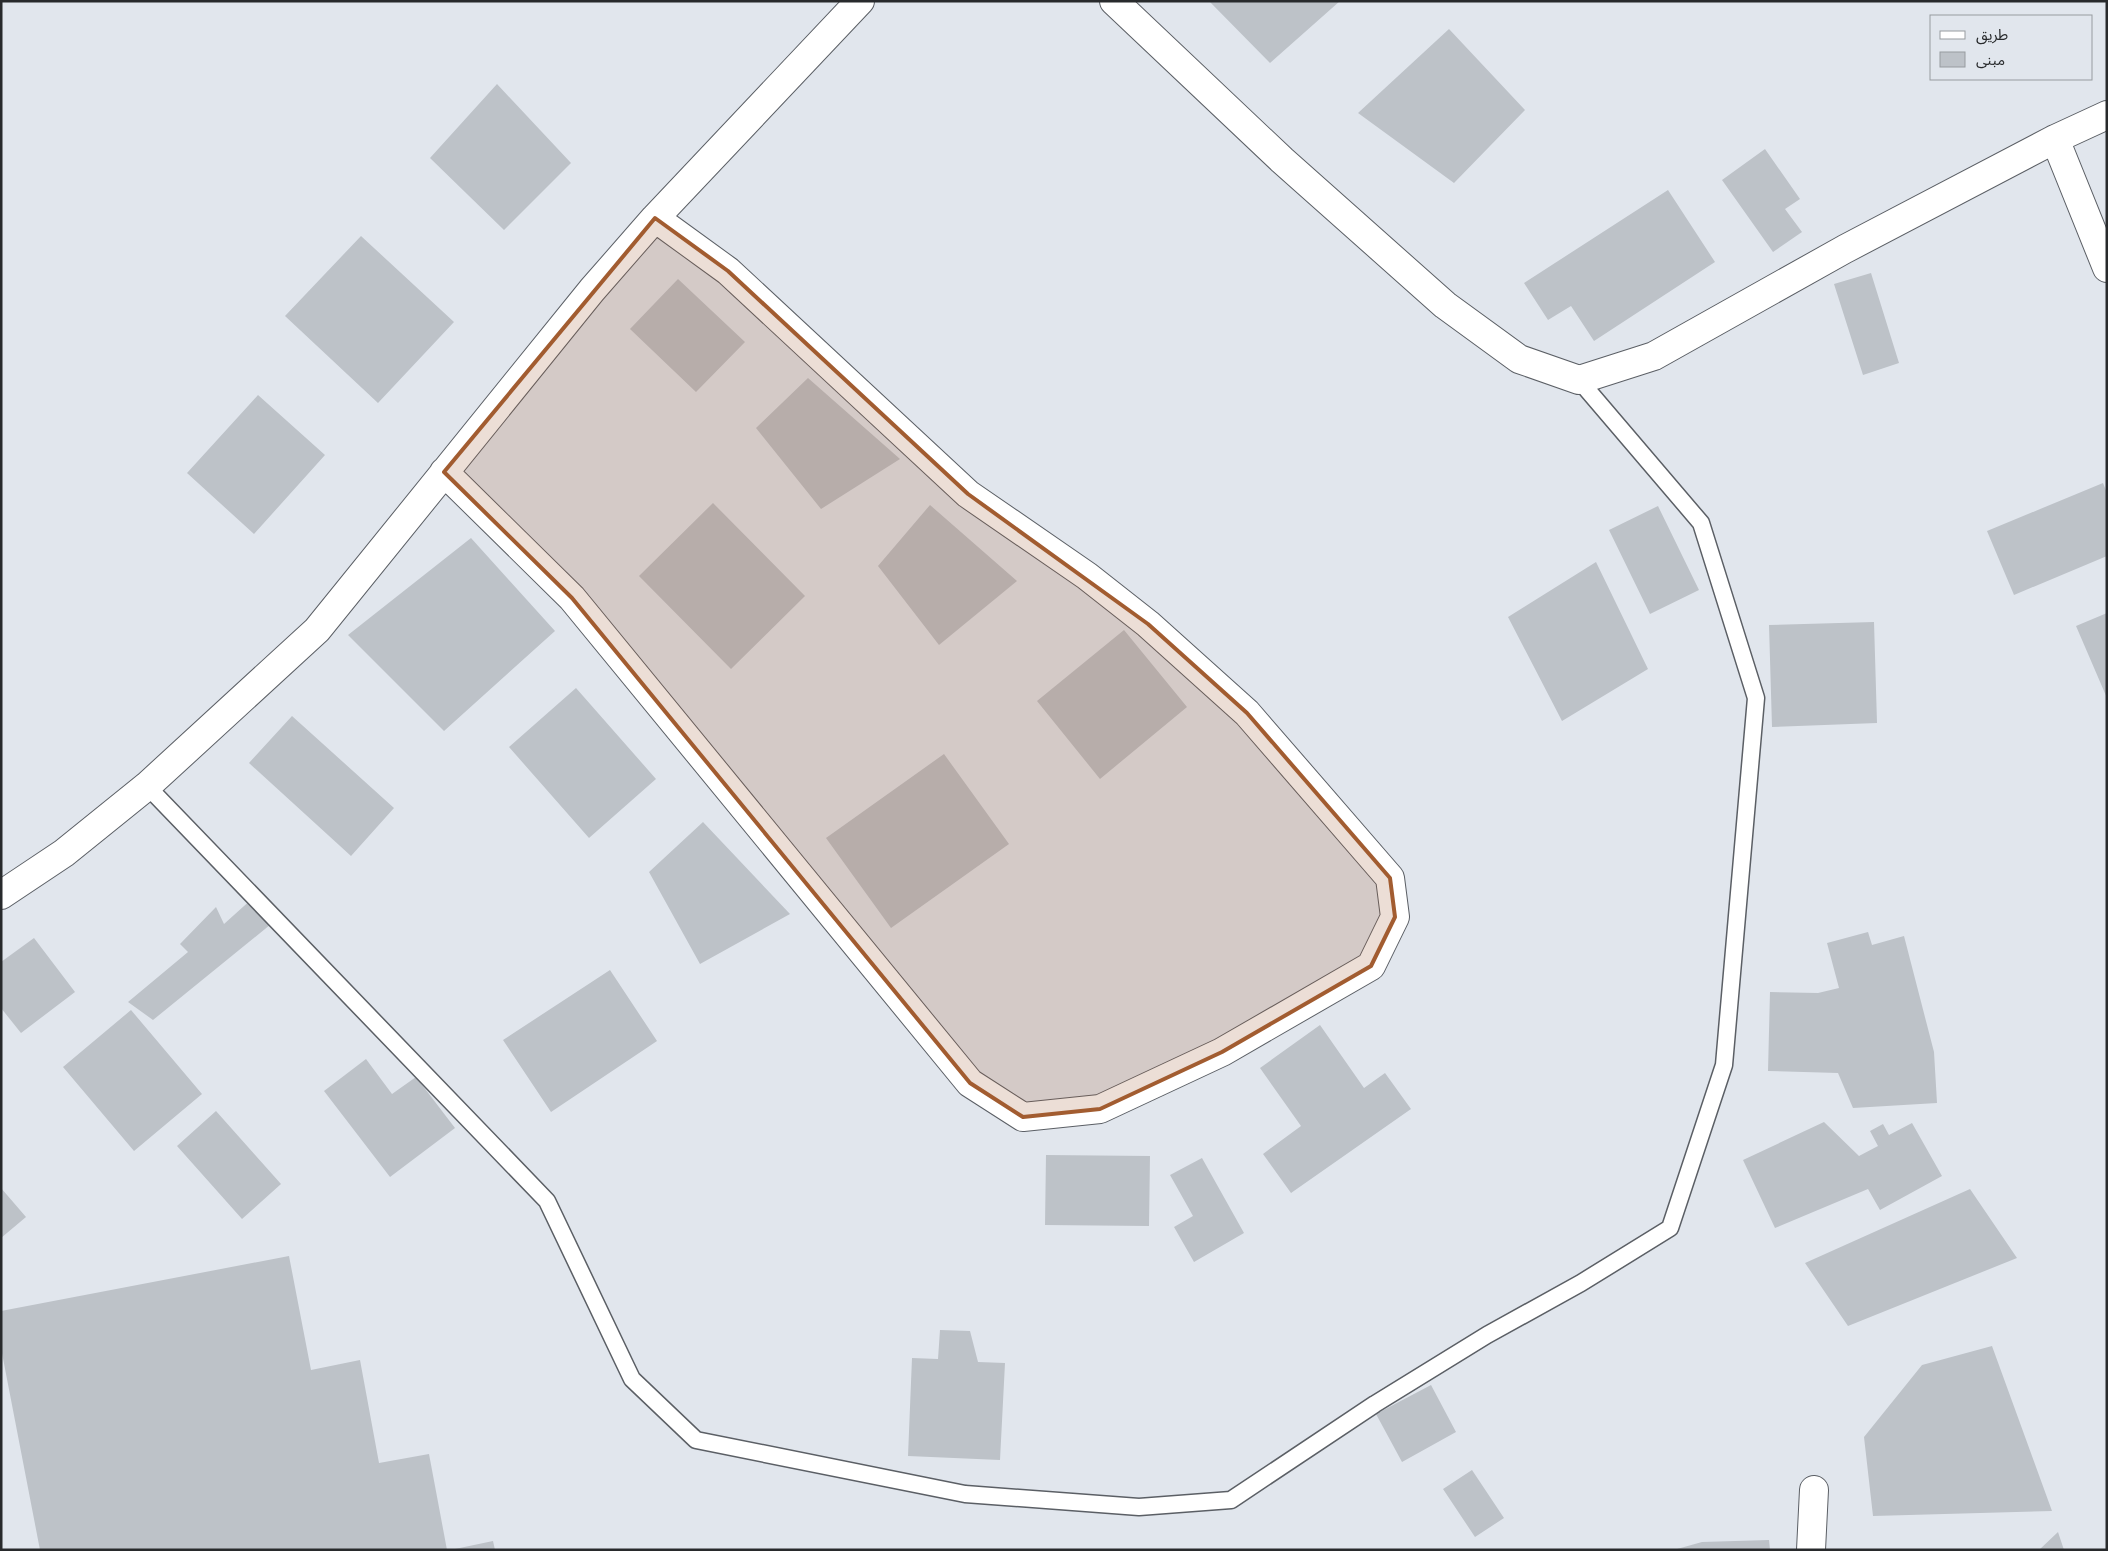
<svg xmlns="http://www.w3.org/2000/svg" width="2108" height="1551" viewBox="0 0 2108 1551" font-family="'IBM Plex Serif','Noto Sans Arabic',serif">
<rect width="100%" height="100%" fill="#e1e6ed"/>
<!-- building -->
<path fill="#bdc2c8" d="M1209 1H1340L1270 63Z
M1449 29 1525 110 1454 183 1358 113Z
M497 84 571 163 504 230 430 158Z
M1765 149 1800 199 1785 209 1802 232 1773 252 1722 180Z
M1668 190 1715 262 1594 341 1571 306 1548 320 1524 283Z
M361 236 454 322 378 403 285 316Z
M1871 273 1899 363 1863 375 1834 284Z
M678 279 745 342 696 392 630 329Z
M808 378 900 459 821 509 756 428Z
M258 395 325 455 254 534 187 473Z
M2103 483 2107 493V556L2014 595 1987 531Z
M713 503 805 596 731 669 639 576Z
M930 505 1017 581 939 645 878 566Z
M1658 506 1699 590 1650 614 1609 530Z
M471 538 555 631 444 731 348 635Z
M1596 562 1648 669 1562 721 1508 617Z
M2107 613V698L2076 626Z
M1874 622 1877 723 1772 727 1769 625Z
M1124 630 1187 707 1100 779 1037 701Z
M576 688 656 779 589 838 509 747Z
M292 716 394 808 351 856 249 763Z
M944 754 1009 844 891 928 826 838Z
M703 822 790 914 700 964 649 872Z
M254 897 276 920 153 1020 128 1002 188 952 180 944 216 907 224 924Z
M1868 932 1872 945 1904 936 1934 1052 1937 1103 1853 1108 1838 1073 1768 1071 1770 992 1818 993 1839 988 1827 943Z
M34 938 75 992 21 1033 1 1008V962Z
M610 970 657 1041 551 1112 503 1040Z
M131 1010 202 1094 134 1151 63 1067Z
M1320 1025 1364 1088 1385 1073 1411 1109 1291 1193 1263 1154 1301 1126 1260 1068Z
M366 1059 392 1094 416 1077 455 1128 390 1177 324 1091Z
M216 1111 281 1184 242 1219 177 1146Z
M1824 1122 1859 1156 1878 1146 1870 1131 1883 1124 1889 1135 1912 1123 1942 1176 1880 1210 1868 1189 1775 1228 1743 1160Z
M1046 1155 1150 1156 1149 1226 1045 1225Z
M1202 1158 1244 1233 1194 1262 1174 1227 1193 1216 1170 1175Z
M1 1188 26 1217 1 1238Z
M1970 1189 2017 1258 1848 1326 1805 1263Z
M289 1256 311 1370 360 1360 379 1463 429 1454 447 1550H40L1 1348V1311Z
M940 1330 970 1331 978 1362 1005 1363 1000 1460 908 1456 912 1358 938 1359Z
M1992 1346 2052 1511 1873 1516 1864 1437 1922 1365Z
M1431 1385 1456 1432 1402 1462 1376 1414Z
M1472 1470 1504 1518 1475 1537 1443 1489Z
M2058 1532 2064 1550H2039Z
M1769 1540 1770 1550 1677 1549 1702 1542Z
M493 1541 495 1550H455V1549Z"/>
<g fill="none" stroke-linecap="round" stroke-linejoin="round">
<!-- service casing -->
<g stroke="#5b5f65" stroke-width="19">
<path id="service" d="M147 786 547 1201 632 1379 696 1440 965 1494 1139 1507 1231 1500 1375 1404 1487 1335 1581 1283 1670 1228 1724 1065 1756 698 1701 523 1579 380"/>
</g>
<!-- minor casing -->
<g stroke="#5b5f65" stroke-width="30">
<path id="minor" d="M1114 1 1282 160 1445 305 1519 359 1579 380 1654 356 1845 249 2055 139 2107 115
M2055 139 2107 268
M444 472 572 598 970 1083 1023 1117 1100 1109 1222 1052 1371 966 1395 917 1390 878 1247 713 1148 624 1087 576 968 494 728 271 655 218
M1 895 64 853 147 786 317 630 592 290 655 218 860 1
M1811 1550 1814 1490"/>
</g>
<!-- service -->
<use href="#service" stroke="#fff" stroke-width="16"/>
<!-- minor -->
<use href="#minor" stroke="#fff" stroke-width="28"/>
</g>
<!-- marked area -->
<path fill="#a25c30" fill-opacity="0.2" stroke="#a25c30" stroke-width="4" stroke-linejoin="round" d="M655 218 728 271 968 494 1148 624 1247 713 1390 878 1395 917 1371 966 1222 1052 1100 1109 1023 1117 970 1083 572 598 444 472Z"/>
<!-- border -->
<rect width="2108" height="1551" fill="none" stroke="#282a2c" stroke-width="5"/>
<!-- legend -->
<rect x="1930" y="15" width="162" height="65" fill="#e1e6ed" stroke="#979ba0"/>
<rect x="1940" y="31" width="25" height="8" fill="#ffffff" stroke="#979ba0"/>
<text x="1976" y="40" font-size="15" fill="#282a2c">طريق</text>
<rect x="1940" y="52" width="25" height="15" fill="#bdc2c8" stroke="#979ba0"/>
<text x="1976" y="65" font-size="15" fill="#282a2c">مبنى</text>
</svg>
